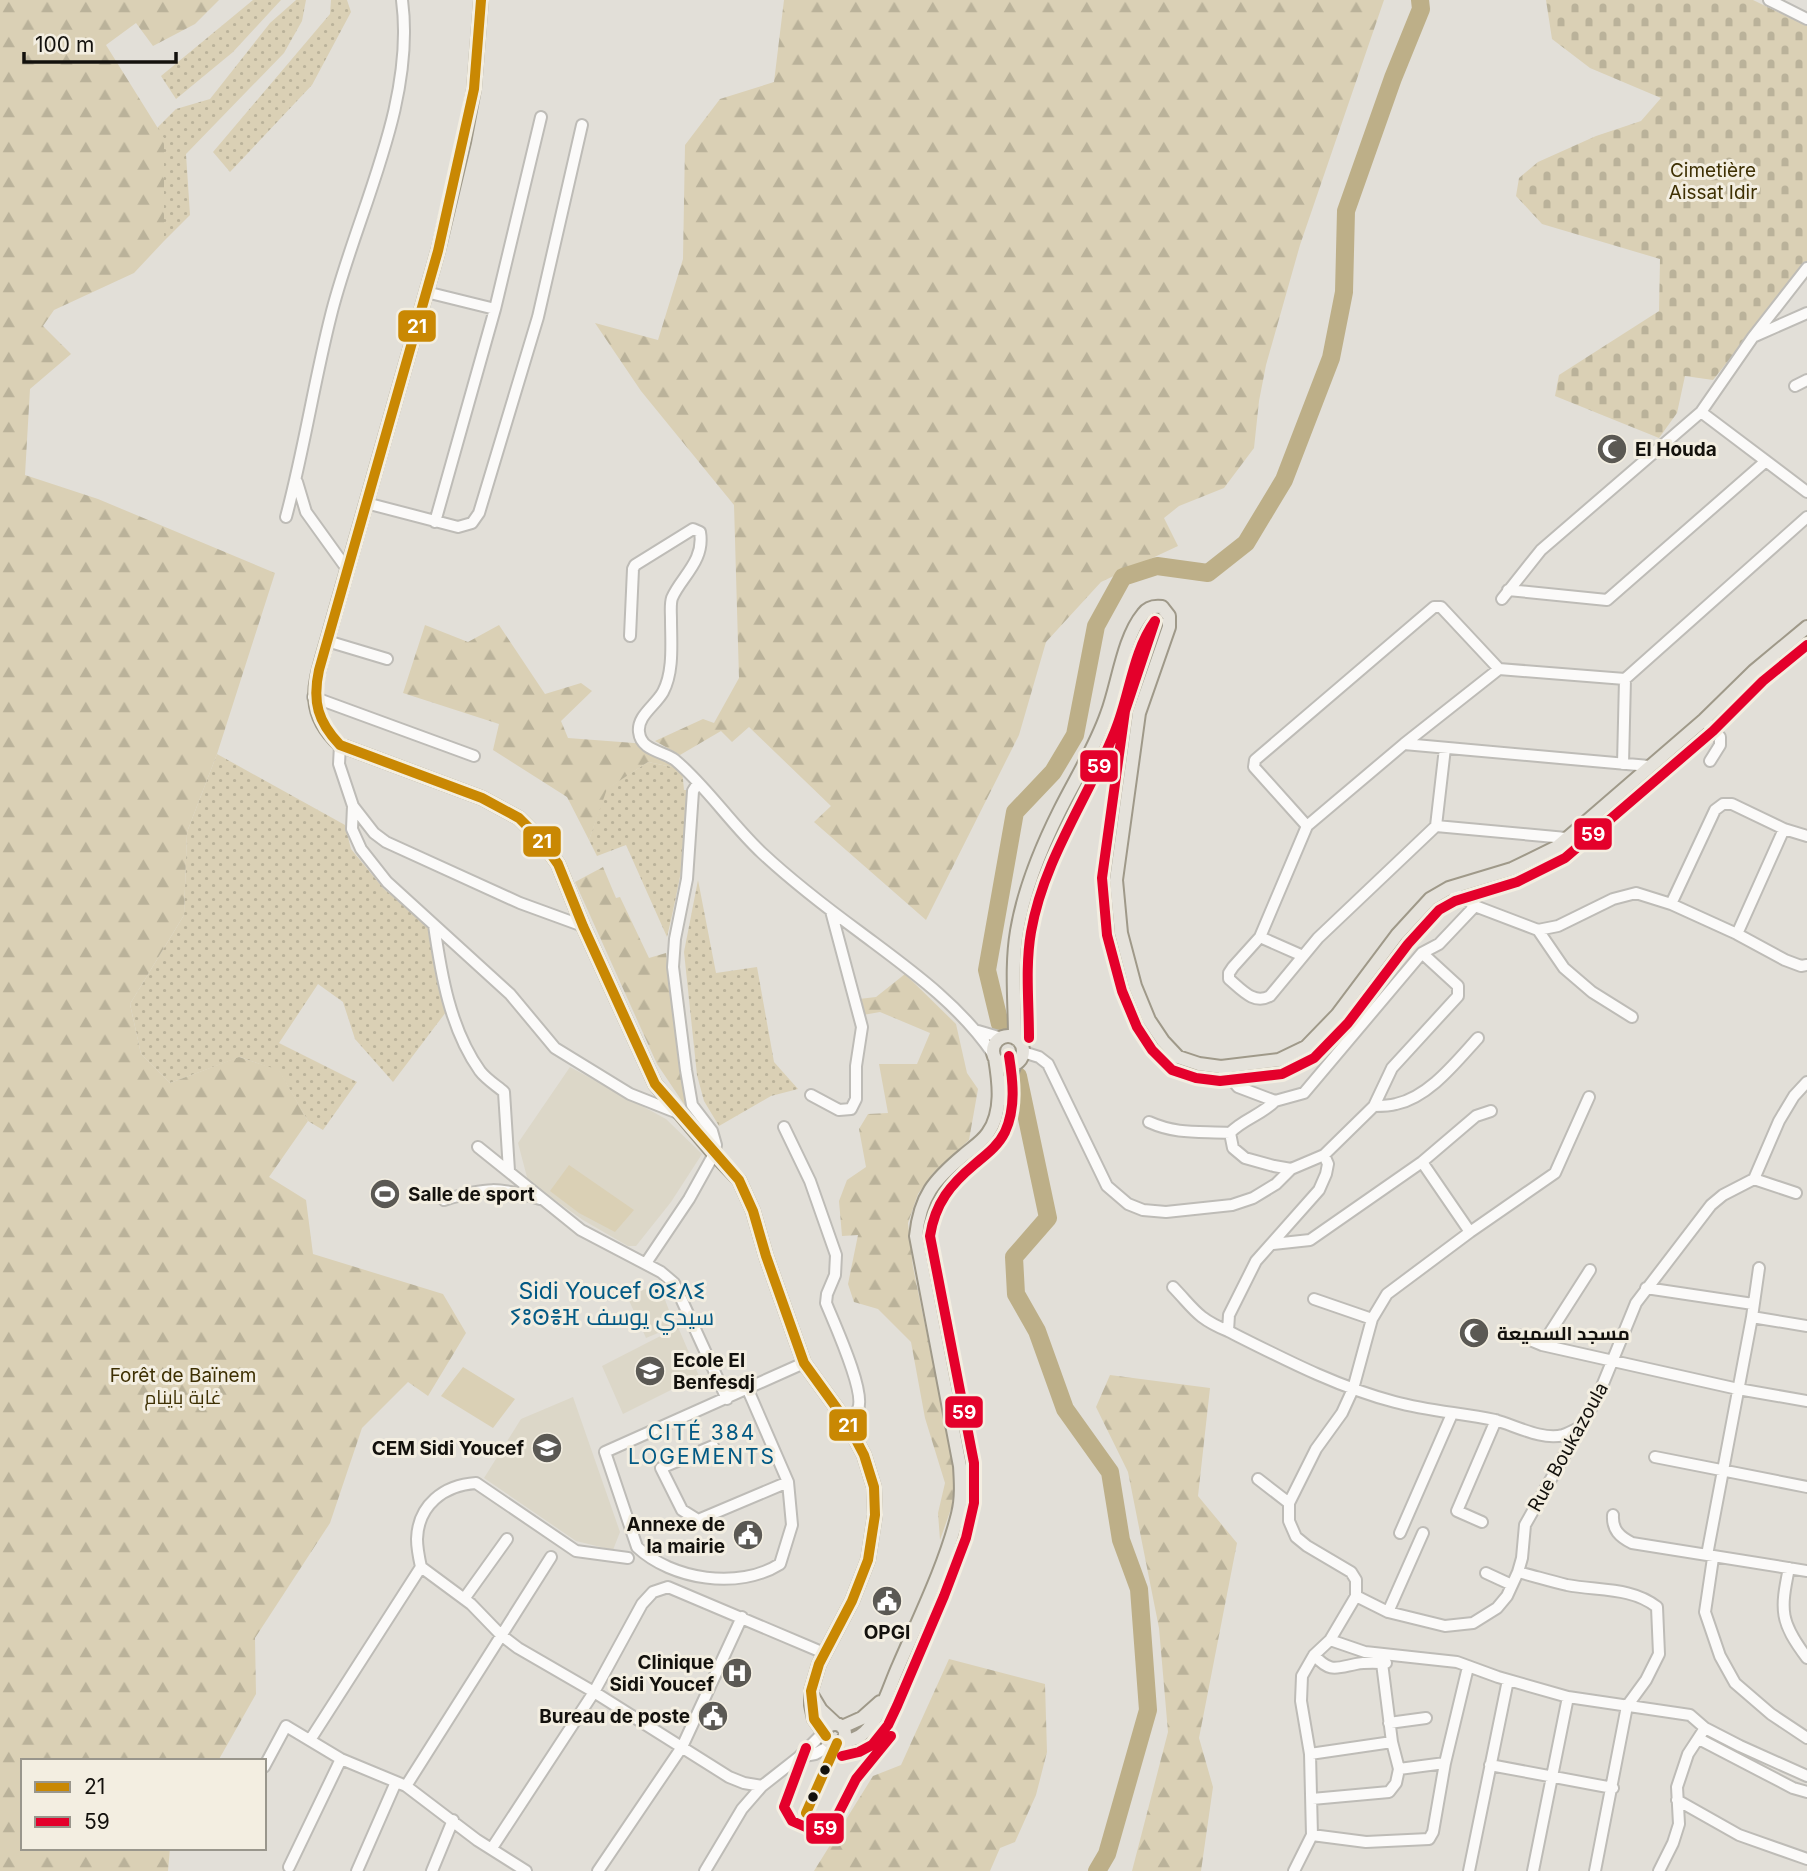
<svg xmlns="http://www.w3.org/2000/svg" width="1807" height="1871" viewBox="0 0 1807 1871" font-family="Inter,Cairo,'Noto Sans Tifinagh',sans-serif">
<defs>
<pattern id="grass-dots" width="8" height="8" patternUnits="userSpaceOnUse" patternTransform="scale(1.75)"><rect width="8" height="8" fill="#dad0b5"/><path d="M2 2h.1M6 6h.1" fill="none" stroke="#bab29a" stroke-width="1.8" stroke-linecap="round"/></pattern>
<pattern id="forest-firs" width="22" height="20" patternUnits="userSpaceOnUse" patternTransform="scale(1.75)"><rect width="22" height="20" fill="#dad0b5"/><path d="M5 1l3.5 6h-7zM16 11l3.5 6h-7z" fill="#bab29a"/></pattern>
<pattern id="cemetery-stones" width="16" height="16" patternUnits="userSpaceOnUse" patternTransform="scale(1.75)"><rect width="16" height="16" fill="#dad0b5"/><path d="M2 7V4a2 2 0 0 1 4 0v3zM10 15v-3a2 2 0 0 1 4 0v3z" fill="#bab29a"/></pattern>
</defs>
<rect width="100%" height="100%" fill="#e2dfd8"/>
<!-- built -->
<path fill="#dcd7c8" d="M570 1067 666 1119 702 1154 671 1202 636 1246H628L583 1220 528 1181 518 1143Z
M659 1284 675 1326 646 1338 627 1296Z
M678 1327 699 1376 623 1414 602 1366Z
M573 1397 620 1532 613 1550 576 1541 484 1478 521 1419Z"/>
<!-- grass -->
<path fill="url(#grass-dots)" d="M253 0H281L233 52 176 99 161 76Z
M296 0H306L302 21 284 53 186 154 190 215 164 241V139L157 128 176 109 210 99 270 23Z
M331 0H347L351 12 312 85 230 172 213 152 330 14Z
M217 754 345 825 351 849 384 889 429 927 435 972 446 1012 393 1082 355 1039 343 1002 318 984 279 1043 357 1082 323 1130 308 1121 279 1071 240 1057 170 1083 141 1054 130 1004 184 915 187 832Z
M648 762 682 769 684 790H690C688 841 679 887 667 937L626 845 597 856 589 840 606 789Z
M698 880 716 973 757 967 774 1062 798 1089 771 1096 719 1126 704 1101 697 1075 684 952Z"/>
<!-- forest -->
<path fill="url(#forest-firs)" d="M0 0H219L195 24 153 46 136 23 106 45 164 138V241L134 273 54 310 43 326 71 354 30 389 25 475 98 499 275 573 217 754 187 832 184 915 130 1004 141 1054 170 1083 239 1057 279 1070 308 1121 269 1177 306 1200 313 1254 443 1294 466 1333 428 1396 408 1382 362 1428 330 1523 255 1638 256 1694 218 1761H23V1848H170L168 1871H0Z
M784 0H1384L1300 245 1266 365 1259 401 1254 448 1224 488 1179 506 1164 518 1178 546 1101 582 1046 642 1019 735 926 920 814 822 831 806 749 727 732 742 721 731 680 755 655 741 703 719 714 723 739 678 734 505 641 391 595 323 658 340 683 259 685 145 720 99 774 82Z
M425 625 468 642 499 625 545 694 581 683 592 691 561 721 568 738 647 744 682 769 648 762 607 789 589 840 567 797 493 750 499 724 403 693Z
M603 867 616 898 620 897 649 958 666 953 685 1089 709 1132 690 1113 657 1064 575 882Z
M905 974 956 1024 967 1073 978 1089 969 1140 933 1173 918 1194 908 1223 913 1267 955 1470 952 1506 940 1540 938 1513 945 1483 925 1418 911 1342 878 1309 854 1302 848 1284 858 1235 842 1236 839 1201 847 1180 866 1167 859 1129 868 1114 888 1113 879 1064H917L930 1033 880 1012 863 1015 859 999 876 997Z
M1110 1375 1210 1388 1198 1496 1237 1543 1199 1738 1213 1787 1201 1871H1132L1168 1732 1159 1628 1128 1472 1096 1407Z
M949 1659 1045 1684 1047 1752 1036 1795 1015 1842 1000 1848 990 1871H814L873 1776 901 1765Z"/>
<!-- cemetery -->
<path fill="url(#cemetery-stones)" d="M1546 0H1753L1807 26V262L1713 380 1685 376 1677 413 1659 438 1555 396 1559 375 1659 311 1660 259 1542 224 1516 196 1519 178 1538 162 1596 136 1641 121 1661 98 1590 68 1552 39Z"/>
<!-- pitch -->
<path fill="#dad0b5" d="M569 1165 634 1210 615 1232 579 1213 550 1191Z
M463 1367 515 1399 493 1428 441 1396Z"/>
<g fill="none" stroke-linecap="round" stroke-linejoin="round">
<!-- river -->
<path stroke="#bdaf88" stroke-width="18" d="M1000 1024 987 970 1015 812 1053 772 1075 735 1096 626 1123 577 1157 566 1208 573 1246 543 1284 480 1331 358 1344 292 1346 211 1393 78 1421 9 1420 0
M1018 1076 1048 1218 1014 1257 1016 1294 1037 1331 1065 1409 1110 1472 1121 1540 1139 1589 1148 1710 1107 1854 1097 1871"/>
<!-- minor casing -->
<g stroke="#bebcb7" stroke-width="14">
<path id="minor" d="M1769 0 1807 19
M426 292 495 309
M1755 336 1807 313
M1795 386 1807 380
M1701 412 1807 492
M297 482 306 512 347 569
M366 503 458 527 472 523 479 513 538 317 582 125
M286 517C304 450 314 382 331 315 356 214 416 105 402 0
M435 522 495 309 541 117
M1508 590 1607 600 1766 461
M1502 599 1541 550 1701 412 1753 337 1807 268
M630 636 633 569 635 565 693 529 700 532C705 561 681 577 672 598 670 604 671 613 671 619 671 643 674 671 663 692 655 706 637 716 639 732 641 751 663 751 675 760 707 787 731 824 762 853 793 882 827 908 861 933 909 969 959 1004 993 1054
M327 641 387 659
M1499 669 1404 744 1307 826 1260 937 1233 967 1229 973V979C1242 990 1254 1005 1270 996L1318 938 1436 826 1566 838
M313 697 474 756
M1704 720 1720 737V745L1710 761
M1404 744 1649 766
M340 745 339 764 353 806 352 829 361 849 387 882 510 994 555 1048 630 1094 678 1113
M1623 764 1625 679
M353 806 374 833 386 842 520 903 583 926
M1307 826 1254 767 1255 760 1434 607H1441L1499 669 1625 679 1807 517
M1436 826 1445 748
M1449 888 1475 906 1538 930 1558 926 1613 899 1636 893 1671 904 1737 934 1785 960 1801 966 1807 965
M1671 904 1715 810 1723 804H1732L1784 829 1807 836
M434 925C441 974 450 1029 480 1071 486 1079 497 1086 504 1092L509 1171
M1538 930 1564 968 1592 992 1632 1017
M1737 934 1784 829
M1260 937 1303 956
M978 1031 1002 1038
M1023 1052 1039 1057 1048 1064 1107 1186 1128 1204 1143 1210 1166 1212 1232 1205 1253 1198 1276 1184 1291 1169
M1221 1067 1238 1087 1275 1101C1262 1115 1243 1119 1230 1133L1233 1148 1245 1158 1274 1166 1291 1169 1324 1155 1374 1106 1392 1068 1458 996V986L1422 953
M811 1095 839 1110 851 1109 856 1099V1066L862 1027 831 911
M1275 1101 1304 1093 1422 953 1439 944 1475 906
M1374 1106C1381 1106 1389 1106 1396 1104 1429 1097 1456 1062 1478 1038
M1149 1122C1178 1135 1200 1131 1230 1133
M784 1127 810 1181 836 1255 835 1275 827 1294 826 1303C834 1323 866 1392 858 1409 855 1414 850 1418 846 1421
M478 1147 581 1230 661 1272 674 1283 727 1399
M1324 1155 1328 1164 1326 1174 1319 1190 1256 1261 1229 1315 1228 1331C1282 1358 1337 1387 1395 1402 1428 1411 1462 1413 1495 1420 1514 1425 1543 1441 1563 1435 1569 1433 1576 1429 1582 1426
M1422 1162 1470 1232
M1754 1179 1796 1193
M444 1200C487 1187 498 1187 540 1199
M1273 1244 1310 1240 1422 1162 1476 1116 1491 1111
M646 1263 689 1199 714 1154 716 1145 712 1131 692 1105 686 1070 673 967 675 939 687 879 693 791 698 783
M1173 1287C1195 1310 1197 1318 1228 1331
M1646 1288 1753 1304
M1314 1299 1372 1319
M1752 1317 1807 1326
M1518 1335 1542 1345 1738 1389 1807 1401
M1542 1345 1590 1270
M748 1390 788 1482 792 1525 780 1564C739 1590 672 1580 637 1547L605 1452 804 1363
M713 1446 661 1468 682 1510 698 1520 788 1482
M1655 1457 1807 1487
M1258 1479 1289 1503
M1613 1515C1612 1530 1620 1537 1632 1543L1807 1571
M1482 1522 1457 1511 1496 1420
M1400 1533 1452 1414
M1707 1555 1752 1317 1759 1268
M1713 1558 1705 1612 1720 1656 1735 1683 1771 1714 1807 1738
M421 1567 471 1604 501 1635 518 1648 594 1692 729 1777 744 1783 762 1786
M1789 1568C1780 1611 1780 1622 1807 1658
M1518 1572C1534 1576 1550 1581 1567 1585 1598 1591 1632 1587 1657 1607L1659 1654 1646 1680 1627 1706 1595 1871
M1486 1573 1512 1585
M1356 1596V1580L1351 1572 1307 1546 1296 1537 1289 1521V1503L1316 1449 1342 1413 1353 1389 1372 1319 1387 1294 1470 1232 1555 1173 1589 1097
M464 1599 507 1539
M1388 1612 1423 1533
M1330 1640 1365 1652 1457 1662 1498 1677 1568 1697 1690 1715 1705 1728 1688 1754 1677 1787 1679 1824 1673 1843 1659 1871
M1314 1655C1330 1673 1336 1668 1356 1664 1366 1662 1377 1663 1386 1663
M1389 1723 1426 1718
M1705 1728 1740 1746 1807 1776
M1699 1739 1793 1788 1807 1792
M310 1740 421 1567C419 1558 417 1548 417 1539 418 1505 444 1485 476 1483L576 1551 628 1558
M1310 1754 1392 1742
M799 1757 815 1754 835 1743
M1490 1765 1613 1788
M264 1767 286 1726 341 1759 406 1786 477 1840 526 1871
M1399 1769 1445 1763
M406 1786 551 1557
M1312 1799 1389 1792 1396 1783 1399 1769 1392 1742 1382 1663
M1677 1800 1739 1835 1807 1859
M1312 1835 1366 1842 1429 1839 1433 1832 1445 1763 1468 1667
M492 1848 594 1692 642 1604 653 1592 668 1587 824 1653
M289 1867 341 1759
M357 1871 396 1782
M432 1871 453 1820
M598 1871 682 1747 742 1617
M705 1871 742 1809 762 1786 799 1757 826 1730
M1294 1871 1312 1835 1310 1754 1301 1701 1302 1676 1314 1655 1330 1640 1356 1596 1388 1612 1445 1626 1473 1623 1497 1608 1507 1596 1518 1572 1522 1558 1525 1525 1598 1396 1636 1303 1711 1205 1723 1195 1754 1179 1779 1121 1794 1096 1807 1082
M1469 1871 1508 1680
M1533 1871 1568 1697"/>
</g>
<!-- major casing -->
<g stroke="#9f9989" stroke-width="16">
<path id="major" d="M481 0 474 89 464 142 438 251 327 641C315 683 303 711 340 745L482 798 519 818 541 840 558 864 583 926 655 1084 714 1154 739 1180 753 1211 766 1256 804 1363 846 1421 864 1455 874 1487 875 1515 868 1560 852 1601 819 1664 811 1691V1705L814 1719 826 1736
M993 1051a15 15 0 1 1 30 0a15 15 0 1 1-30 0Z
M1015 1038C1015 1003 1011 966 1017 931 1024 889 1041 848 1060 810 1076 778 1095 748 1107 714 1118 685 1123 638 1143 614 1148 607 1154 606 1162 607L1169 616V627L1139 713 1116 880 1121 933 1135 986 1149 1020 1163 1041 1178 1057 1199 1064 1221 1067 1279 1060 1306 1047 1337 1015 1397 935 1430 899 1449 888 1512 869 1557 847 1704 720 1754 671 1807 627
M1001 1100 1015 1064
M812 1695 821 1710 836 1724
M825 1734a10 10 0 1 1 20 0a10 10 0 1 1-20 0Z
M842 1727 862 1718 880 1702
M840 1742C850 1741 858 1739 865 1732 882 1715 889 1687 899 1665 920 1616 945 1566 958 1514 962 1498 961 1482 960 1466L916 1236C920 1196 934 1180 964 1155 972 1148 982 1142 988 1133 1003 1112 999 1082 995 1058"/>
</g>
<!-- minor -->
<use href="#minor" stroke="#fbfaf9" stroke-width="10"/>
<!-- major -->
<use href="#major" stroke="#e5e2db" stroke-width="12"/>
<!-- bus-1 casing -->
<g stroke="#f3eee1" stroke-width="16">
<path id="bus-1" d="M481 0 474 89 438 251 319 670C312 702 318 722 340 745L482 798 519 818 541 840 558 864 583 926 655 1084 739 1180 753 1211 766 1256 804 1363 846 1421 864 1455 874 1487 875 1515 868 1560 852 1601 819 1664 811 1691 814 1719 826 1736
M806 1813 837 1743"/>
</g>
<!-- bus-2 casing -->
<g stroke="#f3eee1" stroke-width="16">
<path id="bus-2" d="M1029 1038C1029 1003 1025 967 1031 932 1044 858 1088 799 1115 731 1130 695 1132 653 1155 621L1125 711 1102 878 1107 935 1122 991 1137 1027 1152 1050 1172 1070 1196 1078 1220 1081 1282 1074 1314 1058 1348 1023 1408 944 1439 910 1455 901 1517 882 1565 858 1713 731 1763 681 1807 645
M806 1748 784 1807 792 1821 817 1832 832 1826 856 1779 891 1736
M842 1756 859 1752 872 1745 888 1725 897 1706 944 1596 966 1538 974 1503V1463L930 1236C935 1203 951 1184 975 1164 987 1154 998 1146 1005 1132 1016 1108 1013 1081 1009 1056"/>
</g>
<!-- bus-1 -->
<use href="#bus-1" stroke="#c98803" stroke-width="10"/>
<!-- bus-2 -->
<use href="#bus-2" stroke="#e4002b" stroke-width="10"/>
</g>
<!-- icons -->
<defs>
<g id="mosque-disc" transform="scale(1.575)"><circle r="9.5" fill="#5b5954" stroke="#f3eee1"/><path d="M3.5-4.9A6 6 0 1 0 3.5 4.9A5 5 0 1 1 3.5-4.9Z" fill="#fff"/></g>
<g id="stadium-disc" transform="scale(1.575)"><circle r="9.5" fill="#5b5954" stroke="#f3eee1"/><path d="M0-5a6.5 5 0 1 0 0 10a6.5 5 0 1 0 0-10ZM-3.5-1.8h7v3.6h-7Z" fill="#fff"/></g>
<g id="school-disc" transform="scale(1.575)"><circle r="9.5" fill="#5b5954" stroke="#f3eee1"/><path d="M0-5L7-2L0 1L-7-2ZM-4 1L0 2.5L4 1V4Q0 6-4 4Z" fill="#fff"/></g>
<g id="civic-disc" transform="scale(1.575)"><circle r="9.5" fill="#5b5954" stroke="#f3eee1"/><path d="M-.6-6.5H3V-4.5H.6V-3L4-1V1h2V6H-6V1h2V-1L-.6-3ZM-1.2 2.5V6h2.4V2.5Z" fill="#fff"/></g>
<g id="hospital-disc" transform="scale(1.575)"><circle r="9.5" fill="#5b5954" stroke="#f3eee1"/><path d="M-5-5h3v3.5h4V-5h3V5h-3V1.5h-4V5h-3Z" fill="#fff"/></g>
</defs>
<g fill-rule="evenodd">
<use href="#mosque-disc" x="1612" y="449"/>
<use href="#stadium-disc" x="385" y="1194"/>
<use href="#mosque-disc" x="1474" y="1333"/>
<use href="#school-disc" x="650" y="1371"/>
<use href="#school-disc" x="547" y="1448"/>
<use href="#civic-disc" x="748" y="1535"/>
<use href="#civic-disc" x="887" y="1601"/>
<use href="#hospital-disc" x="737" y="1673"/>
<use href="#civic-disc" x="713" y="1716"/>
</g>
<!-- markers -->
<g fill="#13110d" stroke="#f3eee1" stroke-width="2.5">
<circle cx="825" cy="1770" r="6"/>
<circle cx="813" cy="1797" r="6"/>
</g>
<g text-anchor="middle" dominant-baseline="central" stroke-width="6" stroke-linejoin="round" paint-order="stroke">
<!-- park labels -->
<g font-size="19" fill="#3e3003" stroke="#f3eee1">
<text x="1713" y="170">Cimetière<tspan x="1713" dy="22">Aissat Idir</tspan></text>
<text x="183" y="1375">Forêt de Baïnem<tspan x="183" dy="22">غابة باينام</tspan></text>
</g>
<!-- poi labels -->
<g font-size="19" font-weight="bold" fill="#13110d" stroke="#f3eee1" text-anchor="start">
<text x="1635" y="449">El Houda</text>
<text x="408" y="1194">Salle de sport</text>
<text x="1497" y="1333">مسجد السميعة</text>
<text x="673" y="1360">Ecole El<tspan x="673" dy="22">Benfesdj</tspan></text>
<text x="524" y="1448" text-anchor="end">CEM Sidi Youcef</text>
<text x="725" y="1524" text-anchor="end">Annexe de<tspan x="725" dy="22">la mairie</tspan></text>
<text x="887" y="1632" text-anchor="middle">OPGI</text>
<text x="714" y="1662" text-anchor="end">Clinique<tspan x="714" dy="22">Sidi Youcef</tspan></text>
<text x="690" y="1716" text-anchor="end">Bureau de poste</text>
</g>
<!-- street labels -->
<g font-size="19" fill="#13110d" stroke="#f3eee1">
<text transform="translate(1568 1447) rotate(-61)">Rue Boukazoula</text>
</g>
<!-- neighbourhood labels -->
<g font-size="21" letter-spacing="2" fill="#025984" stroke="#f3eee1">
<text x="702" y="1432">CITÉ 384<tspan x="702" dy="24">LOGEMENTS</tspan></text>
</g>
<!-- quarter labels -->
<g font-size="23" fill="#025984" stroke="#f3eee1">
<text x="612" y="1291">Sidi Youcef ⵙⵉⴷⵉ<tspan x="612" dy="26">ⵢⵓⵙⴻⴼ سيدي يوسف</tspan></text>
</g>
</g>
<g stroke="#f3eee1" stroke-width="2.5">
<rect x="397" y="309" width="40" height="34" rx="7" fill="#c98803"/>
<rect x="1079" y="749" width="40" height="34" rx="7" fill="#e4002b"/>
<rect x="1573" y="817" width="40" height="34" rx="7" fill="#e4002b"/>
<rect x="522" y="825" width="40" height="33" rx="7" fill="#c98803"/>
<rect x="944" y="1395" width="40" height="34" rx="7" fill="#e4002b"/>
<rect x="828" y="1408" width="40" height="34" rx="7" fill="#c98803"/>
<rect x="805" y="1812" width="40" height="33" rx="7" fill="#e4002b"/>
</g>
<g font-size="19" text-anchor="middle" font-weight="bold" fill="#fff">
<text x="417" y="333">21</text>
<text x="1099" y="773">59</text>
<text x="1593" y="841">59</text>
<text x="542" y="848">21</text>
<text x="964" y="1419">59</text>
<text x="848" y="1432">21</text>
<text x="825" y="1835">59</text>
</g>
<!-- legend -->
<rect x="21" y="1759" width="245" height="91" fill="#f3eee1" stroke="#99968c" stroke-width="2"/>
<rect x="35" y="1782" width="35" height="10" fill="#c98803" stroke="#99968c" stroke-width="2"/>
<text x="84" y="1794" font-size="21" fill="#13110d">21</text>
<rect x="35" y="1817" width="35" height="10" fill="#e4002b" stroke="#99968c" stroke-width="2"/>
<text x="84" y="1829" font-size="21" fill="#13110d">59</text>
<!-- scale -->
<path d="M24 52v10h152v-10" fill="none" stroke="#13110d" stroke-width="3.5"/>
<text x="35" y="52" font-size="21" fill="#13110d" stroke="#f3eee1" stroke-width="5" paint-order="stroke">100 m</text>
</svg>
